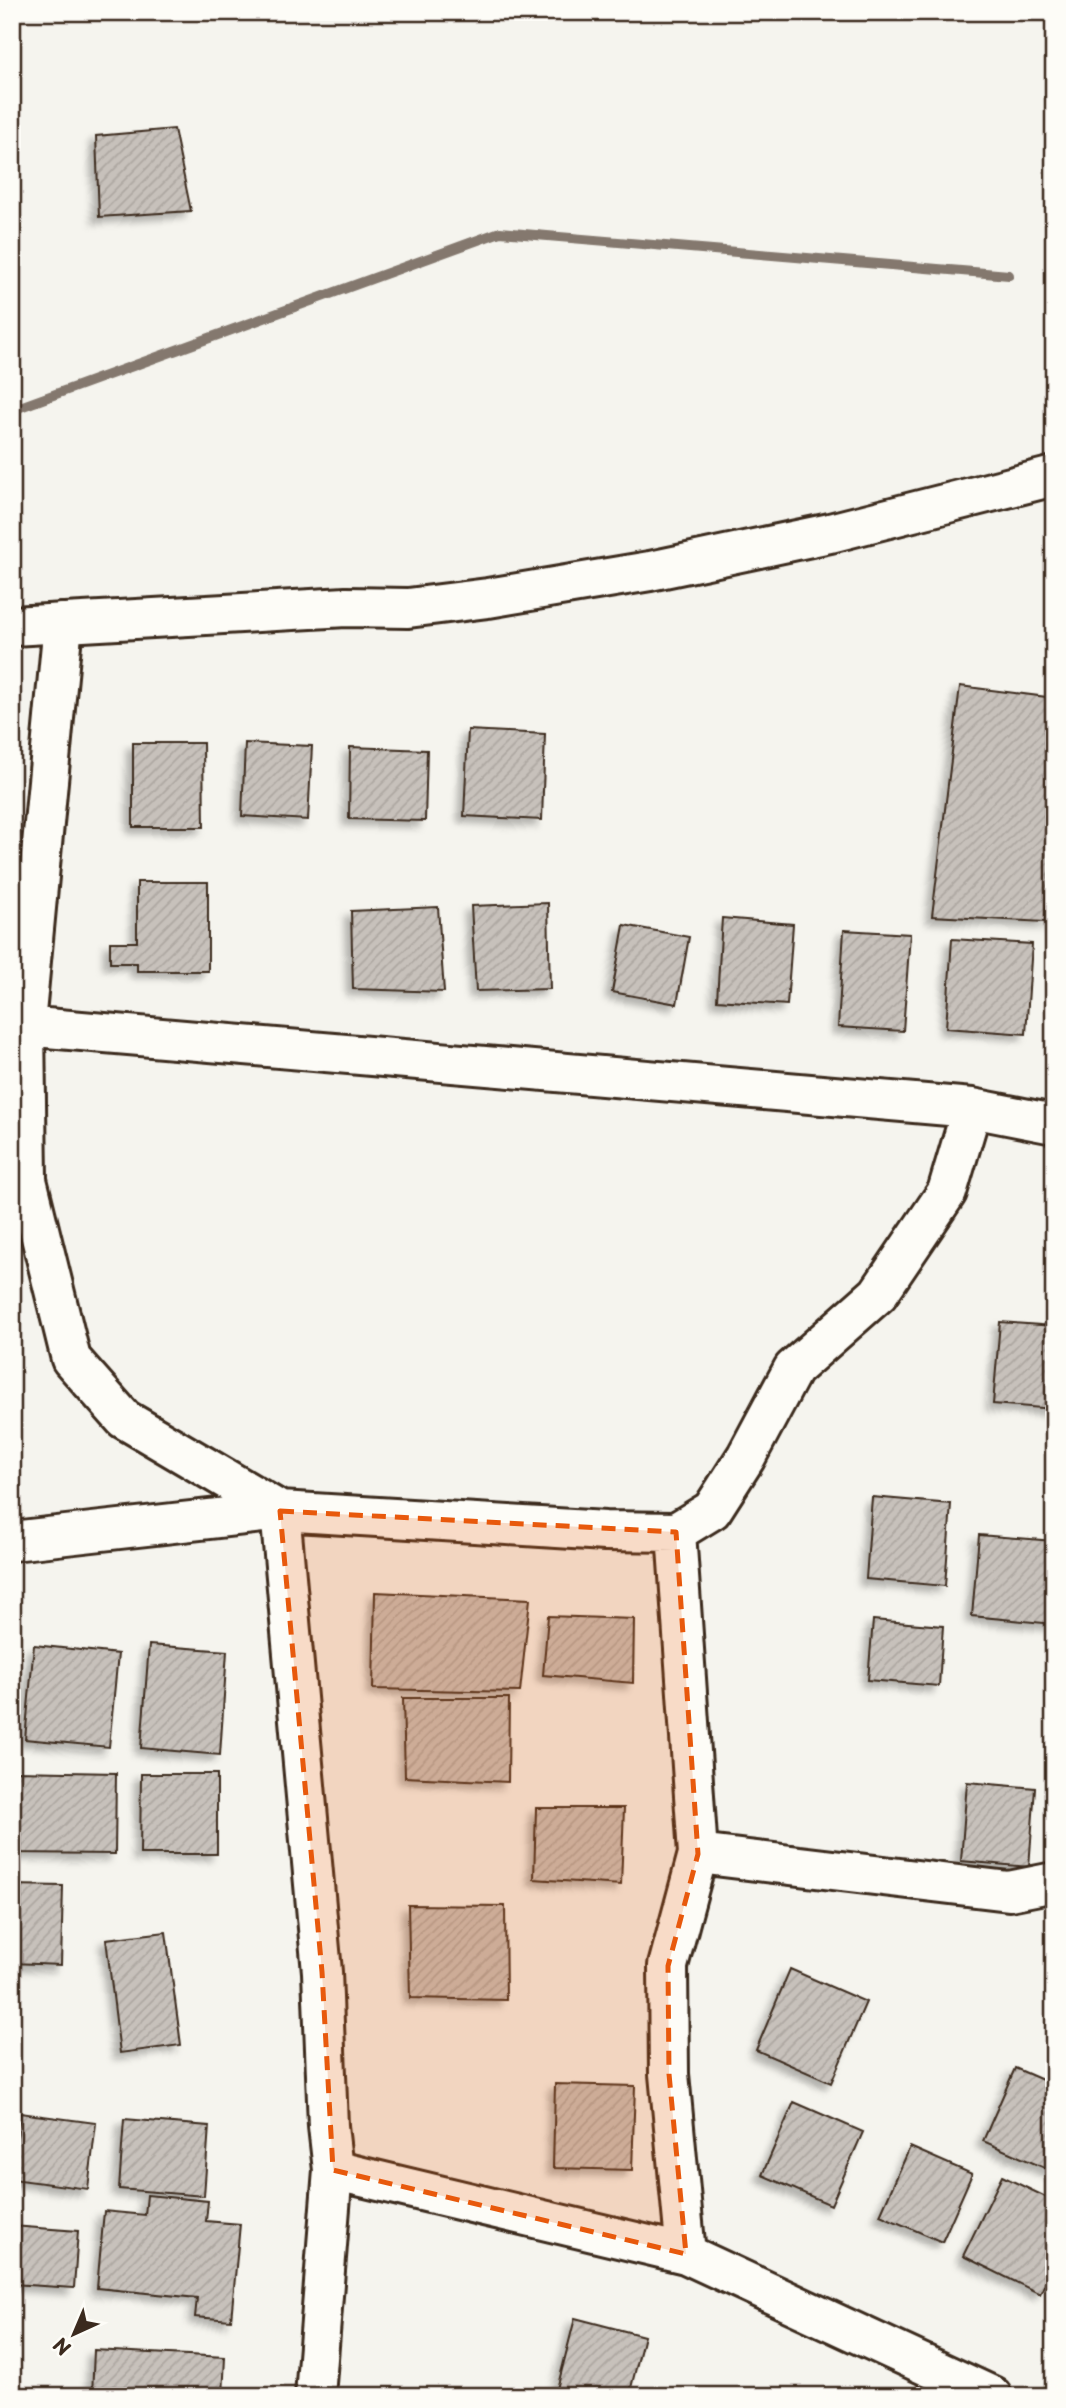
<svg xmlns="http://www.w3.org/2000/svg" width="1066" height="2408" viewBox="0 0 1066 2408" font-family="'Playpen Sans',sans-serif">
<defs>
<pattern id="building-hatch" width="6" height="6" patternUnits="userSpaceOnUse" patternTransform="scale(1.75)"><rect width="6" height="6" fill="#c7c1bb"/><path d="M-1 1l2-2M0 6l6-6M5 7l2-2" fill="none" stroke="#aca6a0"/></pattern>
<filter id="shadow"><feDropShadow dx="-6" dy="6" stdDeviation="3.5" flood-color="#0004"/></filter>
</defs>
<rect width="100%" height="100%" fill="#f5f4ee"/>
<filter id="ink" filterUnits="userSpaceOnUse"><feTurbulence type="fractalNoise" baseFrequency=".0143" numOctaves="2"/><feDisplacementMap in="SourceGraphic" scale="14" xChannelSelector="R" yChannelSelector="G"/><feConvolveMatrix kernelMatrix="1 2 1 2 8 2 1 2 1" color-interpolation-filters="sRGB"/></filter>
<g filter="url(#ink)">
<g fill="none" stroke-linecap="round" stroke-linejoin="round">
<!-- stream -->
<path stroke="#84786e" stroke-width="10" d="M12 410 500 232 1009 275"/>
</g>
<!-- building -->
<path fill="url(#building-hatch)" stroke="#3b2a1e" stroke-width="2" filter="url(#shadow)" d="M174 129 191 211 99 217 96 136Z
M960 686 1054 698V826L1045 922 932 916Z
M468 730 545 734 542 820 464 816Z
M133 743H203L204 827H133Z
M245 743 312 746 308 820 242 816Z
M350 747 427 750 425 821 349 819Z
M137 882H208V971H137V963H110V942H137Z
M1054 889V925H1051Z
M548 903 550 989 476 991 471 906Z
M438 907 444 992 353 989 351 911Z
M722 918 793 924 787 1005 717 1000Z
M624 925 689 937 677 1004 612 992Z
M844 930 910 934 903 1031 838 1027Z
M952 939 1032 944 1026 1034 946 1028Z
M1000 1322 1054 1326V1409L993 1404Z
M872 1497 951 1504 945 1586 866 1579Z
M979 1535 1054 1541V1624L972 1616Z
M375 1592 530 1599 520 1692 373 1689Z
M548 1616 634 1619 633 1683 543 1675Z
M873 1620 943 1626 939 1686 868 1680Z
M34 1645 118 1654 109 1747 25 1739Z
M149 1645 227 1651 220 1755 141 1748Z
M403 1698H509L508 1782 405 1777Z
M15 1771 116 1773 115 1854 14 1853Z
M141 1774H217V1854H140Z
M967 1782 1035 1788 1029 1867 961 1861Z
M536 1808H624L621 1885 534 1879Z
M12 1885 63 1886 61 1965 12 1963Z
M408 1905 505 1906 506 2000 410 1998Z
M166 1932 181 2045 120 2053 106 1939Z
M790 1969 866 2002 831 2083 756 2050Z
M1015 2068 1054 2085V2172L983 2141Z
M555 2084 635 2086 632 2170 553 2168Z
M794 2102 863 2132 831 2205 762 2175Z
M20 2113 96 2123 88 2189 12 2179Z
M124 2119 209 2126 204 2196 119 2189Z
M910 2147 972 2174 942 2242 880 2215Z
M1002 2176 1054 2201V2265L1040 2294 963 2256Z
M147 2195 208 2201 206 2221 240 2224 231 2320 195 2317 197 2298 97 2288 104 2211 145 2215Z
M12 2226 78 2231 74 2288 12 2284Z
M575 2318 644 2336 629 2396H567L556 2393Z
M94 2350 225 2357 223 2396H92Z"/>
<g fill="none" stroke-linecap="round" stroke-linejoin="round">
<!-- street casing -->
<g stroke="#3b2a1e" stroke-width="44">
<path id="street" d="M63 623 25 1024 27 1180 71 1359 124 1419 280 1511 322 1972 328 2126 333 2170 315 2396
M12 1025 972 1108 1054 1124
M676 1532 698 1854
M12 1541 280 1511 605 1531 676 1532 712 1510 746 1457 793 1369 878 1294 947 1192 972 1108
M333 2170 686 2254 992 2396
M686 2254 669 2074 668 1966 698 1854 1009 1891 1054 1882"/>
</g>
<!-- secondary casing -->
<g stroke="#3b2a1e" stroke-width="44">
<path id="secondary" d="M12 626 346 607 408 608 488 598 650 571 830 533 1054 476"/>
</g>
<!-- street -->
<use href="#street" stroke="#fdfcf7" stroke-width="38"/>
<!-- secondary -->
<use href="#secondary" stroke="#fdfcf7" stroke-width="38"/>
</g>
</g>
<!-- marked area -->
<path fill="#e8590c" fill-opacity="0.2" stroke="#e8590c" stroke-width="5" stroke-dasharray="14 9" stroke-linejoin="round" d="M280 1511 676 1532 698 1854 668 1966 669 2074 686 2254 333 2170 322 1972Z"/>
<!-- margin -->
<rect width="1066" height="2408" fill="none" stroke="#fdfcf7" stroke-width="42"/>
<rect x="21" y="21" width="1024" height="2366" fill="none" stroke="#3b2a1e" stroke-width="2.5" filter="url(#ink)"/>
<!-- north arrow -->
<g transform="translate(74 2334) rotate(224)" stroke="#fdfcf7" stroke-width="5" paint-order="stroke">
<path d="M0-5L12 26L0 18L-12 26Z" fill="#3b2a1e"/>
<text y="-10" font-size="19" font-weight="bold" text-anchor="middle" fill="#3b2a1e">N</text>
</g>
</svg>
